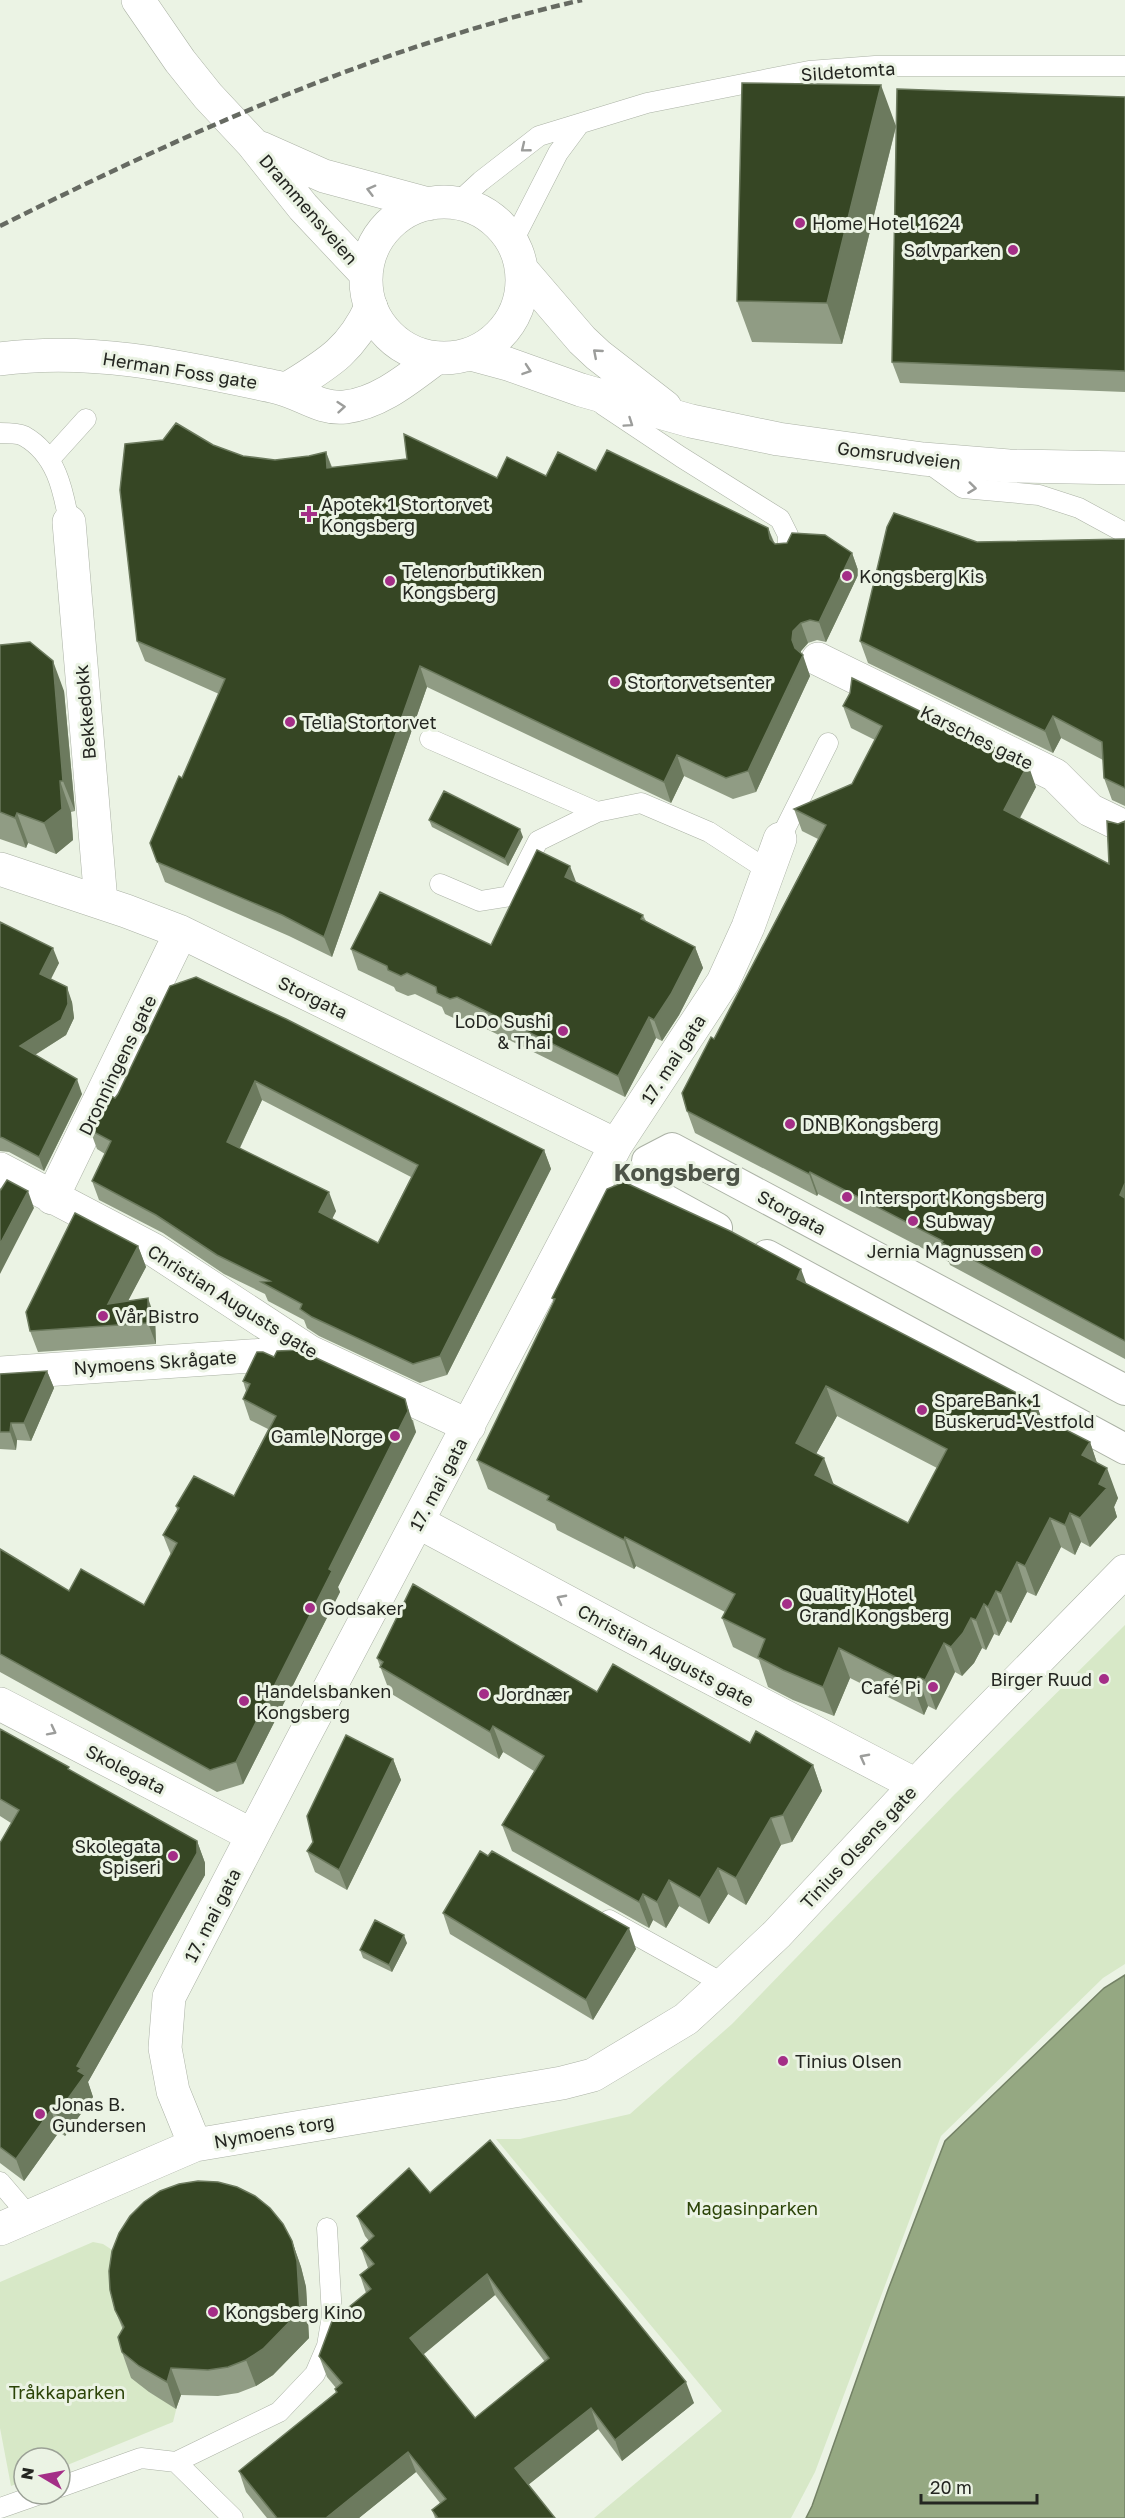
<svg xmlns="http://www.w3.org/2000/svg" width="1125" height="2518" viewBox="0 0 1125 2518" font-family="'Golos Text',sans-serif">
<rect width="100%" height="100%" fill="#ebf3e4"/>
<!-- green -->
<path fill="#d7e8c7" d="M1125 1625V1964L1103 1978 941 2136 815 2472 791 2518H594L722 2411 496 2139H520L630 2114 732 2024 954 1795Z
M93 2242 103 2244 120 2255 149 2392 177 2406 173 2422 60 2468V2458H24V2481L11 2486 0 2428V2282Z"/>
<!-- water -->
<path fill="#95a882" stroke="#738165" stroke-width="1.5" d="M1125 1975V2518H806L812 2506 888 2290 945 2141 1104 1988Z"/>
<g fill="none" stroke-linecap="round" stroke-linejoin="round">
<!-- service casing -->
<g stroke="#abb2a5" stroke-width="21">
<path id="service" d="M456 204 481 181 539 136 647 103 809 71 875 66H1125
M512 243 558 153 578 126
M603 405 681 457 780 519 788 535V554
M0 433C7 433 18 433 24 436 56 454 63 489 69 522
M49 460 86 419
M927 462 963 488 1039 495 1079 508 1125 533
M430 739 597 812 641 803 709 832 769 871
M780 839 828 743
M440 884 480 901 510 896 538 841 597 812
M609 1920 724 1984
M0 2182 29 2216
M176 2462 233 2518
M60 2487 141 2458 176 2462 279 2412 315 2374 327 2346 332 2316 327 2228
M0 2508 40 2494"/>
</g>
<!-- pedestrian casing -->
<g stroke="#abb2a5" stroke-width="32">
<path id="pedestrian" d="M717 1228 646 1189 647 1161 672 1148 1125 1390
M767 1255 1125 1449"/>
</g>
<!-- minor casing -->
<g stroke="#abb2a5" stroke-width="34">
<path id="minor" d="M69 522 101 902
M818 659 1055 775 1090 810 1125 827
M0 869 126 911 181 932 616 1145
M0 1169 154 1250 310 1352 469 1426
M52 1198 181 932
M0 1373 310 1352
M418 1522 642 1642 916 1785
M0 1704 252 1835
M195 2145 173 2091 165 2048 169 1997 300 1744 616 1145 723 982 748 927 780 839
M0 2229 195 2145 562 2083 593 2075 686 2019 724 1984 777 1934 928 1772 1125 1571"/>
</g>
<!-- secondary casing -->
<g stroke="#abb2a5" stroke-width="34">
<path id="secondary" d="M0 359C93 346 186 368 276 387 300 392 320 410 345 407 380 403 409 378 436 358
M287 389C327 364 351 351 371 307"/>
</g>
<!-- primary casing -->
<g stroke="#abb2a5" stroke-width="34">
<path id="primary" d="M138 0 180 61 208 96 252 143 303 207 366 274
M261 148 324 176 428 204
M366 280a78 78 0 1 1 156 0a78 78 0 1 1-156 0Z
M521 269 582 340 598 355 665 407
M471 354 508 364 581 390 691 421 778 439 923 459 1009 466 1125 468"/>
</g>
<!-- service -->
<use href="#service" stroke="#fff" stroke-width="20"/>
<!-- pedestrian -->
<use href="#pedestrian" stroke="#fff" stroke-width="30"/>
<!-- minor -->
<use href="#minor" stroke="#fff" stroke-width="33"/>
<!-- secondary -->
<use href="#secondary" stroke="#fff" stroke-width="33"/>
<!-- primary -->
<use href="#primary" stroke="#fff" stroke-width="33"/>
<!-- rail -->
<path stroke="#666a62" stroke-width="4.5" stroke-dasharray="9 4.5" stroke-linecap="butt" d="M0 226C188 132 377 47 582 0"/>
</g>
<!-- wall -->
<path fill="#909c84" fill-rule="evenodd" d="M1125 97V392L900 383 892 362 896 127 842 344 752 342 737 301 896 126Z
M213 445 243 456 275 460 309 456 326 452 332 467 497 478 546 476 596 471 768 528 775 544 852 553 859 573 826 642 817 640 808 643 801 651V653L810 676 756 792 733 799 684 776 671 803 427 687 332 957 289 936 165 882 150 843 182 778 219 694 145 661 137 641Z
M1125 539V806L1112 800 1104 778 1103 760 1061 738 1053 753 868 663 860 641 977 542Z
M0 645 64 691 75 811 71 812 73 840 56 854 28 843 26 848 0 839Z
M843 706 1036 787 1020 818 1109 864 1118 824 1125 821V1359L950 1265 949 1262 818 1194 817 1196 695 1133 687 1111 714 1039 818 839 802 831 794 809 852 784 875 740 851 728Z
M429 820 523 837 508 866 432 827Z
M576 882 643 915 646 921 695 947 703 968 679 1015 662 1041 656 1038 625 1097 464 1018 458 1020 445 1014 442 1007 415 994 408 996 396 991 394 987 358 970 351 949 491 945Z
M0 922 59 963 50 979 72 1002 74 1018 66 1035 35 1055 82 1094 44 1171 9 1152 0 1151Z
M170 986 544 1150 551 1169 447 1375 420 1383 319 1336 307 1328 304 1320 268 1301 265 1294 224 1274 163 1233 99 1200 92 1181 105 1154 97 1149 90 1130 118 1094ZM262 1100 411 1177 378 1243 332 1219 336 1211 240 1148Z
M138 1246 146 1267 128 1300 155 1318 156 1344 38 1352 30 1331Z
M807 1284 1036 1403 1041 1417 1090 1442 1097 1463 1118 1498 1114 1507 1117 1517 1090 1547 1081 1542 1075 1555 1061 1547 1036 1596 1027 1592 1011 1623 1007 1621 999 1636 994 1634 986 1650 982 1648 974 1663 962 1676 955 1672 936 1710 928 1706 924 1715 850 1678 834 1716 793 1700 768 1687 759 1660 733 1647 722 1618 725 1612 636 1566 634 1569 557 1530 555 1524 488 1489 477 1460 554 1302 552 1298ZM837 1416 937 1468 908 1523 834 1485 816 1454Z
M47 1371 54 1388 31 1441 17 1440 16 1450 0 1449V1374Z
M243 1381 413 1420 416 1432 338 1587 340 1592 243 1784 217 1792 0 1672V1549L69 1591 144 1605 171 1555 163 1535 177 1510 176 1506 234 1496 268 1429 250 1420 243 1399 246 1391Z
M377 1658 597 1692 813 1765 822 1791 792 1842 781 1845 746 1905 728 1894 709 1924 679 1906 666 1928 653 1920 649 1928 512 1851 502 1825 534 1771 503 1752 499 1759 390 1693Z
M0 1729 70 1771 197 1841 205 1863V1875L88 2082 93 2097 65 2136 59 2132 24 2181 0 2163V1843L11 1823 0 1816Z
M393 1759 401 1780 347 1890 315 1872 307 1851 313 1842Z
M443 1913 636 1949 593 2020 450 1934Z
M407 1943 392 1972 363 1958 360 1950Z
M430 2193 694 2403 622 2461 598 2429 528 2485 555 2518H435L432 2510 440 2503 416 2472 359 2518H267L246 2492 239 2471 336 2393 335 2389 336 2388 327 2377 319 2356 366 2293 360 2275 368 2268 361 2248 369 2241 365 2236 357 2216ZM495 2295 545 2362 475 2418 423 2354Z
M292 2241 301 2267 306 2287 309 2338 273 2375 256 2386 238 2393 218 2396 181 2395 176 2409 149 2392 131 2378 122 2352 123 2330 115 2310Z"/>
<!-- shaded-wall -->
<path fill="#6c7a5e" d="M881 85 896 126 842 344 827 303Z
M326 452 333 472 327 468Z
M768 528 776 549 770 539Z
M852 553 859 573 826 642 819 622Z
M801 623 808 643 801 651 799 661 803 655 810 676 756 792 748 771 793 631Z
M53 661 64 691 75 811 63 781Z
M420 666 427 687 332 957 324 937Z
M1053 716 1061 738 1053 753 1045 731Z
M677 755 684 776 671 803 664 782Z
M1028 764 1036 787 1012 832 1004 810Z
M60 781 71 812 73 840 56 854 44 823Z
M17 813 28 843 26 848 15 818Z
M520 829 523 837 508 866 505 859Z
M570 866 578 887 565 877Z
M695 947 703 968 679 1015 662 1041 654 1020Z
M53 948 59 963 46 989 40 974Z
M67 987 72 1002 74 1018 66 1035 25 1061 20 1046Z
M649 1017 656 1038 625 1097 618 1076Z
M77 1079 82 1094 44 1171 39 1157Z
M255 1081 262 1100 234 1160 227 1142Z
M544 1150 551 1169 447 1375 440 1356Z
M810 1172 818 1194 817 1196 809 1174Z
M1125 1183V1210L1120 1195Z
M28 1191 34 1208 0 1274V1244Z
M329 1192 336 1211 326 1231 319 1212Z
M138 1246 146 1267 116 1324 108 1304Z
M801 1269 812 1299 797 1279Z
M148 1298 155 1318 156 1344 148 1323Z
M47 1371 54 1388 31 1441 24 1423Z
M826 1386 837 1416 806 1472 796 1443Z
M405 1399 416 1432 338 1587 340 1592 243 1784 236 1762 329 1569Z
M1036 1403 1046 1432 1031 1412Z
M11 1423 17 1440 16 1450 10 1432Z
M1090 1442 1100 1472 1082 1455Z
M824 1458 835 1488 815 1475Z
M1107 1468 1118 1498 1114 1507 1117 1517 1090 1547 1080 1518Z
M1070 1513 1081 1542 1075 1555 1065 1525Z
M1050 1518 1061 1547 1036 1596 1025 1566Z
M625 1537 636 1566 634 1569 624 1540Z
M1017 1562 1027 1592 1011 1623 1001 1593Z
M996 1591 1007 1621 999 1636 988 1607Z
M984 1604 994 1634 986 1650 976 1620Z
M971 1618 982 1648 974 1663 962 1676 951 1647Z
M944 1643 955 1672 936 1710 925 1680Z
M839 1648 850 1678 834 1716 823 1687Z
M918 1677 928 1706 924 1715 913 1686Z
M493 1726 503 1752 499 1759 490 1732Z
M393 1759 401 1780 347 1890 339 1870Z
M813 1765 822 1791 792 1842 783 1815Z
M771 1818 781 1845 746 1905 736 1878Z
M197 1841 205 1863V1875L88 2082 93 2097 65 2136 57 2114 77 2066Z
M718 1868 728 1894 709 1924 700 1898Z
M669 1880 679 1906 666 1928 657 1902Z
M643 1894 653 1920 649 1928 639 1902Z
M629 1928 636 1949 593 2020 586 2000Z
M404 1935 407 1943 392 1972 389 1965Z
M51 2110 59 2132 24 2181 16 2159Z
M292 2241 301 2267 306 2287 309 2338 273 2375 256 2386 246 2360Z
M487 2274 495 2295 418 2359 410 2338Z
M171 2368 181 2395 176 2409 167 2382Z
M686 2382 694 2403 622 2461 615 2440Z
M591 2408 598 2429 523 2489 515 2468Z
M408 2452 416 2472 359 2518H326Z"/>
<!-- building -->
<path fill="#364624" stroke="#6c7a5e" stroke-width="1.5" fill-rule="evenodd" d="M742 83 881 85 827 303 737 301Z
M897 89 1125 97V371L892 362Z
M176 423 213 445 243 456 275 460 309 456 326 452 327 468 407 459 404 434 497 478 507 457 546 476 558 452 596 471 607 450 768 528 770 539 775 544 787 543 792 533 825 535 852 553 819 622 810 620 801 623 793 631 792 640 795 648 803 655 748 771 726 778 677 755 664 782 420 666 324 937 282 915 157 862 150 843 179 776 182 778 225 679 137 641 120 490 125 444 163 440Z
M894 513 977 542 1125 539V788L1104 778 1102 742 1053 716 1045 731 860 641 887 527Z
M30 642 53 661 63 781H60L62 809 44 823 17 813 15 818 0 812V645Z
M852 678 1028 764 1004 810 1109 864 1107 821 1118 824 1125 821V1183L1120 1195 1125 1198V1341L942 1243 943 1241 810 1172 809 1174 687 1111 682 1093 711 1037 714 1039 826 825 794 809 852 784 882 726 843 706 850 693Z
M444 791 520 829 505 859 429 820Z
M537 850 570 866 565 877 643 915 641 919 695 947 671 994 654 1020 649 1017 618 1076 457 997 450 999 437 993 436 987 407 973 401 976 388 970 387 966 351 949 380 892 491 945Z
M0 922 53 948 40 974 67 987 68 1004 61 1020 20 1046 77 1079 39 1157 3 1138 0 1137Z
M196 977 286 1019 544 1150 440 1356 413 1364 312 1317 300 1309 302 1304 261 1282 270 1281 217 1255 156 1215 92 1181 111 1141 90 1130 107 1094 115 1098 118 1094 170 986ZM255 1081 418 1165 378 1243 319 1212 329 1192 227 1142Z
M7 1180 28 1191 0 1244V1191Z
M624 1182 730 1231 801 1269 797 1279 1036 1403 1031 1412 1090 1442 1082 1455 1107 1468 1099 1484 1107 1488 1080 1518 1070 1513 1065 1525 1050 1518 1025 1566 1017 1562 1001 1593 996 1591 988 1607 984 1604 976 1620 971 1618 963 1633 951 1647 944 1643 925 1680 918 1677 913 1686 839 1648 823 1687 783 1670 758 1657 765 1639 722 1618 735 1594 625 1537 624 1540 547 1500 549 1496 477 1460 555 1299 552 1298 607 1189ZM826 1386 947 1449 908 1523 815 1475 824 1458 796 1443Z
M75 1213 138 1246 108 1304 148 1298V1323L30 1331 26 1312Z
M299 1350 405 1399 408 1411 329 1569 332 1571 236 1762 210 1770 0 1654V1549L69 1591 81 1569 144 1605 177 1543 163 1535 179 1508 176 1506 194 1476 234 1496 276 1416 243 1399 250 1384 243 1381 257 1352H263L274 1357 277 1351Z
M47 1371 24 1423H11L10 1432H0V1374Z
M413 1584 597 1692 613 1664 750 1743 756 1731 813 1765 783 1815 771 1818 736 1878 718 1868 700 1898 669 1880 657 1902 643 1894 639 1902 502 1825 544 1756 493 1726 490 1732 380 1667 383 1662 377 1658Z
M0 1729 69 1767 68 1769 197 1841V1853L77 2066 81 2068 78 2071 85 2075 57 2114 51 2110 16 2159 0 2147V1843L19 1810 0 1799Z
M346 1735 393 1759 339 1870 307 1851 313 1842 307 1816Z
M480 1851 488 1856 492 1851 629 1928 586 2000 443 1913Z
M375 1920 404 1935 389 1965 360 1950Z
M490 2140 686 2382 615 2440 591 2408 515 2468 555 2518H438L432 2510 446 2499 408 2452 326 2518H277L239 2471 337 2392 335 2389 342 2383 319 2356 332 2321 371 2289 360 2275 374 2264 361 2248 374 2236 357 2216 409 2168 430 2193ZM487 2274 549 2358 475 2418 410 2338Z
M198 2181 218 2182 237 2187 255 2196 270 2208 283 2224 292 2241 297 2261 300 2311 263 2349 246 2360 228 2367 208 2370 171 2368 167 2382 139 2366 122 2352 118 2337 124 2327 115 2310 110 2290 109 2271 112 2251 119 2233 130 2216 144 2202 160 2191 179 2184Z"/>
<!-- one-way arrows -->
<defs><path id="oneway-chevron" d="M-2-3.5L2.5 0L-2 3.5" fill="none" stroke-width="1.6" stroke-linecap="round" stroke-linejoin="round" transform="scale(1.5)"/></defs>
<g stroke="#9c9d9b">
<use href="#oneway-chevron" transform="translate(525 148) rotate(141)"/>
<use href="#oneway-chevron" transform="translate(371 190) rotate(-165)"/>
<use href="#oneway-chevron" transform="translate(597 353) rotate(-139)"/>
<use href="#oneway-chevron" transform="translate(527 370) rotate(19)"/>
<use href="#oneway-chevron" transform="translate(341 407) rotate(-5)"/>
<use href="#oneway-chevron" transform="translate(629 423) rotate(34)"/>
<use href="#oneway-chevron" transform="translate(972 488) rotate(7)"/>
<use href="#oneway-chevron" transform="translate(561 1599) rotate(-152)"/>
<use href="#oneway-chevron" transform="translate(52 1731) rotate(27)"/>
<use href="#oneway-chevron" transform="translate(864 1758) rotate(-152)"/>
</g>
<!-- markers -->
<g fill="#a42e87" stroke="#ebf3e4" stroke-width="2">
<circle cx="800" cy="223" r="6"/>
<circle cx="1013" cy="250" r="6"/>
<path d="M306 505h6v6h6v6h-6v6h-6v-6h-6v-6h6z"/>
<circle cx="847" cy="576" r="6"/>
<circle cx="390" cy="581" r="6"/>
<circle cx="615" cy="682" r="6"/>
<circle cx="290" cy="722" r="6"/>
<circle cx="563" cy="1031" r="6"/>
<circle cx="790" cy="1124" r="6"/>
<circle cx="847" cy="1197" r="6"/>
<circle cx="913" cy="1221" r="6"/>
<circle cx="1036" cy="1251" r="6"/>
<circle cx="103" cy="1316" r="6"/>
<circle cx="922" cy="1410" r="6"/>
<circle cx="395" cy="1436" r="6"/>
<circle cx="787" cy="1604" r="6"/>
<circle cx="310" cy="1608" r="6"/>
<circle cx="1104" cy="1679" r="6"/>
<circle cx="933" cy="1687" r="6"/>
<circle cx="484" cy="1694" r="6"/>
<circle cx="244" cy="1701" r="6"/>
<circle cx="173" cy="1856" r="6"/>
<circle cx="783" cy="2061" r="6"/>
<circle cx="40" cy="2114" r="6"/>
<circle cx="213" cy="2312" r="6"/>
</g>
<g text-anchor="middle" dominant-baseline="central" stroke-width="6" stroke-linejoin="round" paint-order="stroke">
<!-- street labels -->
<g font-size="18" fill="#242621" stroke="#ebf3e4">
<text transform="translate(848 71) rotate(-4)">Sildetomta</text>
<text transform="translate(309 209) rotate(49)">Drammensveien</text>
<text transform="translate(180 370) rotate(9)">Herman Foss gate</text>
<text transform="translate(899 455) rotate(7)">Gomsrudveien</text>
<text transform="translate(85 712) rotate(-95)">Bekkedokk</text>
<text transform="translate(977 737) rotate(26)">Karsches gate</text>
<text transform="translate(313 997) rotate(26)">Storgata</text>
<text transform="translate(673 1059) rotate(-57)">17. mai gata</text>
<text transform="translate(117 1065) rotate(-64)">Dronningens gate</text>
<text transform="translate(792 1212) rotate(28)">Storgata</text>
<text transform="translate(233 1301) rotate(32)">Christian Augusts gate</text>
<text transform="translate(155 1362) rotate(-4)">Nymoens Skrågate</text>
<text transform="translate(438 1484) rotate(-62)">17. mai gata</text>
<text transform="translate(666 1655) rotate(28)">Christian Augusts gate</text>
<text transform="translate(126 1769) rotate(27)">Skolegata</text>
<text transform="translate(858 1847) rotate(-47)">Tinius Olsens gate</text>
<text transform="translate(212 1915) rotate(-63)">17. mai gata</text>
<text transform="translate(274 2131) rotate(-10)">Nymoens torg</text>
</g>
<!-- poi labels -->
<g font-size="18" fill="#242621" stroke="#ebf3e4" text-anchor="start">
<text x="812" y="223">Home Hotel 1624</text>
<text x="1001" y="250" text-anchor="end">Sølvparken</text>
<text x="321" y="504">Apotek 1 Stortorvet<tspan x="321" dy="21">Kongsberg</tspan></text>
<text x="402" y="571">Telenorbutikken<tspan x="402" dy="21">Kongsberg</tspan></text>
<text x="859" y="576">Kongsberg Kis</text>
<text x="627" y="682">Stortorvetsenter</text>
<text x="302" y="722">Telia Stortorvet</text>
<text x="551" y="1021" text-anchor="end">LoDo Sushi<tspan x="551" dy="21">&amp; Thai</tspan></text>
<text x="802" y="1124">DNB Kongsberg</text>
<text x="859" y="1197">Intersport Kongsberg</text>
<text x="925" y="1221">Subway</text>
<text x="1024" y="1251" text-anchor="end">Jernia Magnussen</text>
<text x="115" y="1316">Vår Bistro</text>
<text x="934" y="1400">SpareBank 1<tspan x="934" dy="21">Buskerud-Vestfold</tspan></text>
<text x="383" y="1436" text-anchor="end">Gamle Norge</text>
<text x="799" y="1594">Quality Hotel<tspan x="799" dy="21">Grand Kongsberg</tspan></text>
<text x="322" y="1608">Godsaker</text>
<text x="1092" y="1679" text-anchor="end">Birger Ruud</text>
<text x="921" y="1687" text-anchor="end">Café Pi</text>
<text x="256" y="1691">Handelsbanken<tspan x="256" dy="21">Kongsberg</tspan></text>
<text x="496" y="1694">Jordnær</text>
<text x="161" y="1846" text-anchor="end">Skolegata<tspan x="161" dy="21">Spiseri</tspan></text>
<text x="795" y="2061">Tinius Olsen</text>
<text x="52" y="2104">Jonas B.<tspan x="52" dy="21">Gundersen</tspan></text>
<text x="225" y="2312">Kongsberg Kino</text>
</g>
<!-- park labels -->
<g font-size="18" fill="#2c4408" stroke="#ebf3e4">
<text x="752" y="2208">Magasinparken</text>
<text x="67" y="2392">Tråkkaparken</text>
</g>
<!-- district labels -->
<g font-size="24" font-weight="bold" fill="#4d5448" stroke="#ebf3e4">
<text x="677" y="1171">Kongsberg</text>
</g>
</g>
<!-- north arrow -->
<g transform="translate(42 2476) rotate(280)"><circle r="28" fill="#ebf3e4" stroke="#9ba196" stroke-width="1.5"/>
<path d="M0-4.5L10 22L0 15L-10 22Z" fill="#a42e87"/>
<text y="-9" font-size="16" font-weight="bold" text-anchor="middle" fill="#242621">N</text>
</g>
<!-- scale -->
<path d="M921 2494v9h116v-9" fill="none" stroke="#242621" stroke-width="3"/>
<text x="930" y="2494" font-size="18" fill="#242621" stroke="#ebf3e4" stroke-width="4.5" paint-order="stroke">20 m</text>
</svg>
